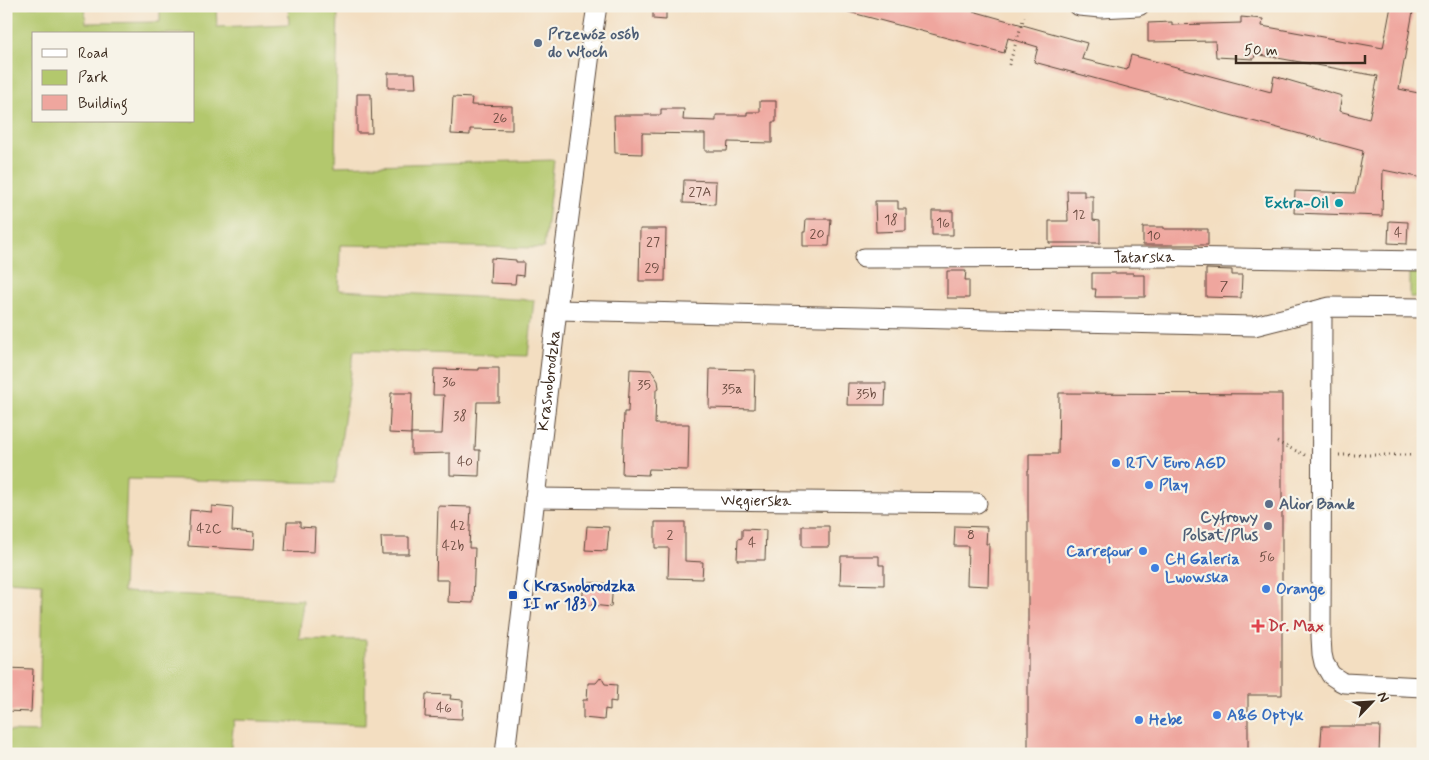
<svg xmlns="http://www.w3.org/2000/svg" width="1429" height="760" viewBox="0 0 1429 760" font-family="Mynerve,sans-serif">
<rect width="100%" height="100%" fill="#f7f3e8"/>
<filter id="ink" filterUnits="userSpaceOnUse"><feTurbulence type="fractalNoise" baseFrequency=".02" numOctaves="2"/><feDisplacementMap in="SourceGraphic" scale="10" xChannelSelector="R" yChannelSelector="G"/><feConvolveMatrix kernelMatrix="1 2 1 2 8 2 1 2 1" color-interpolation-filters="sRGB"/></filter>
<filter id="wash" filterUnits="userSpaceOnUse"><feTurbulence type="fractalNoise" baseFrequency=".0096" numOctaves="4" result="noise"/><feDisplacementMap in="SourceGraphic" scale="20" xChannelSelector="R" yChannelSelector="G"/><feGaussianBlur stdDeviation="1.12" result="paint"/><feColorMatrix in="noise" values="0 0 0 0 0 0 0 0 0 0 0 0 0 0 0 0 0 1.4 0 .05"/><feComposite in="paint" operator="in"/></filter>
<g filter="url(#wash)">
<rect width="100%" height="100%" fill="#f3dec1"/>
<!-- green -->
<path fill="#b3c86d" stroke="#777946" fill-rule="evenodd" d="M6 6H85L86 23 160 22V6H216L217 27 289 24 288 6H338L335 166 554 160 544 248 340 245 339 290 534 300 528 356 354 351 335 483 127 479 123 592 303 600 299 639 366 640 365 725 234 720 230 754H6V731L39 732 42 583 6 581ZM34 34H194V121H34Z
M1410 266 1423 267V299L1410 297Z"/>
<g id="blocks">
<!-- building -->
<path fill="#efa69e" d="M653 6H666V20L653 19Z
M846 6H955L1087 43 1082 59 1127 70 1131 55 1271 92 1274 76 1342 96 1339 111 1369 119 1378 76 1255 54 1254 59 1216 57 1215 41 1148 42V23L1172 22V25L1241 23V17L1263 19 1262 26 1383 48 1391 6H1414L1399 89 1423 94V178L1383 170 1382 216 1294 213 1295 191 1355 193 1363 151 1034 62 1038 47 1008 38 1004 53 845 11Z
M388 73H415L416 88H388Z
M357 94H371L372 133H357Z
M453 97 472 98 471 105 512 106V130L470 129V135L451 134Z
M760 101H776V122H772V143L728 142 727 151H705V134L642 133V154L615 153 614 115H661V109H684L683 120 716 121V115H747V112H760Z
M684 180 716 181 715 204 683 203Z
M1067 191H1084V196H1093V220L1100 221V243H1049V221H1068Z
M875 201H898V209H906V231L876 232Z
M932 211H953V235H932Z
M806 219H831L829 246H803V232H805Z
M1389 221 1408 222 1407 244 1388 243Z
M1143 227H1164V229H1208V245H1143Z
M640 229H666L665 281H639Z
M491 258 516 260V262H524L523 276 516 275 515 284 490 283Z
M1206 269 1232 270V275H1242L1241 298 1206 297Z
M947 271H966L965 280H969V298H947Z
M1092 273H1133V275H1145V297H1095L1096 289H1092Z
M479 368H499V402H477L475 450H480L479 476 450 475V453L411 454V434H442L444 395H433L434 369 479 370Z
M630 369 651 370 658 381 659 388 656 390 655 424H689L688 470 649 469 648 475 622 474 624 412H628Z
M710 369 755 370 754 409 709 408Z
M848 383H886L885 405H847Z
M391 393H412L411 434 389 433Z
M1059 393 1282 394V695H1248V754H1028V470H1029V454H1058Z
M212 506 233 508 232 531 254 533 253 550 188 546 190 510 212 512Z
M438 506 471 507 469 548H475L473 603 448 602 449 580H436Z
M287 522H300V527L315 528 314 552 285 551Z
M655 522H685V561L703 562 702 579 668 578 669 548H655Z
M587 526 609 527 607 551 585 550Z
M802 526H829V547H802Z
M955 526 987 527 986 544H989L988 586 967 585 968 546H954Z
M742 529 766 530 765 560H737L738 539 742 538Z
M381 537H409V554H382Z
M841 556H879V565H884V585L840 584Z
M584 582 613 584 611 607 582 604Z
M6 668 33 669 31 712 6 711Z
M601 677 605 684 617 685 616 702 610 701V710L605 709 604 720 583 718V700H587L588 683H596Z
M426 694 451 695 450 699 463 700 462 719 425 717Z
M1322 726H1380L1379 754H1320Z"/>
</g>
</g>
<g filter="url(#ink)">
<use href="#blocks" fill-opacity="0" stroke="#574536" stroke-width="1"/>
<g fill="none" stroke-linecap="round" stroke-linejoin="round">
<!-- minor casing -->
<g stroke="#574536" stroke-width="21">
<g id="minor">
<path d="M1079 6 1101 8 1139 6"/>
<path id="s1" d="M864 258 1173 257 1423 261"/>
<path d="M1322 309 1330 307 1423 308"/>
<path d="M557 310 1254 326 1322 309 1321 637 1322 654 1324 663 1331 675 1340 681 1344 683 1423 687"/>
<path id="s2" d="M535 498 977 503"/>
<path id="s3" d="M505 754 557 310 592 38 597 6"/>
</g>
</g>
<!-- path -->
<path stroke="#574536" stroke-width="3" stroke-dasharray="1 4" stroke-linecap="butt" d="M1009 65 1024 17
M1277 442 1305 455
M1339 455H1411"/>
<!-- minor -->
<use href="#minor" stroke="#fff" stroke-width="19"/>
</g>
</g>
<!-- markers -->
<g fill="#5c6f8a" stroke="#f7f3e8" stroke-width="2">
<circle cx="538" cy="43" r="5"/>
<circle cx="1269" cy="504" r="5"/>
<circle cx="1268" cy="526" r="5"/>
</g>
<circle fill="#0f9aa8" stroke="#f7f3e8" stroke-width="2" cx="1339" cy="203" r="5"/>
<g fill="#3f7fe0" stroke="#f7f3e8" stroke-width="2">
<circle cx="1116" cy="463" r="5"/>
<circle cx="1149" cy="485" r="5"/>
<circle cx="1143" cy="551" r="5"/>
<circle cx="1155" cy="568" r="5"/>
<circle cx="1266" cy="589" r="5"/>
<circle cx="1217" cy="715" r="5"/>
<circle cx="1139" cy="720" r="5"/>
</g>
<rect fill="#1a4fb4" stroke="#f7f3e8" stroke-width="2" x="508" y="590" width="10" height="10" rx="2.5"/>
<path fill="#e0444e" stroke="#f7f3e8" stroke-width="2" d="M1255.5 618.5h5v5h5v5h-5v5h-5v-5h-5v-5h5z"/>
<g text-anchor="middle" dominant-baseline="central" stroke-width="4.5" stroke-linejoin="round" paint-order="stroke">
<!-- number labels -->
<g font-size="14" fill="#68493e">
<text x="500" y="118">26</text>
<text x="700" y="192">27A</text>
<text x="1079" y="215">12</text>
<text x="891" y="220">18</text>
<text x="943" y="223">16</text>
<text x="1398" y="233">4</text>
<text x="817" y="234">20</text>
<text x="1154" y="236">10</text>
<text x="653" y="242">27</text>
<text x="652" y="268">29</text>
<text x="1224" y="286">7</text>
<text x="449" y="382">36</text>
<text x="644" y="385">35</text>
<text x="732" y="389">35a</text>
<text x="866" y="394">35b</text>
<text x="460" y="416">38</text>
<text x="465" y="462">40</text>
<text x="458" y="526">42</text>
<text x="209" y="529">42C</text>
<text x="670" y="535">2</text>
<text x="971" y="535">8</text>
<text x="752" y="543">4</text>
<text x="453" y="546">42b</text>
<text x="1267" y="557">56</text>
<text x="444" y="708">46</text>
</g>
<!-- service labels -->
<g font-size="16" font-weight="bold" fill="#4e5e75" stroke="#f7f3e8" text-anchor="start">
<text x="548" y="34">Przewóz osób<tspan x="548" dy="18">do Włoch</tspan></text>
<text x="1279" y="504">Alior Bank</text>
<text x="1258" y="517" text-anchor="end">Cyfrowy<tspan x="1258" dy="18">Polsat/Plus</tspan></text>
</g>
<!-- culture labels -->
<g font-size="16" font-weight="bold" fill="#0d838f" stroke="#f7f3e8" text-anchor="end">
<text x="1329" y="203">Extra-Oil</text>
</g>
<!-- street labels -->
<g font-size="16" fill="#3b2a1e" stroke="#f7f3e8">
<text stroke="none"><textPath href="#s1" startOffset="280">Tatarska</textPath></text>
<text stroke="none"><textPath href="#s3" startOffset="376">Krasnobrodzka</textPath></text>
<text stroke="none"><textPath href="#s2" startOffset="221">Węgierska</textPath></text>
</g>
<!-- shop labels -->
<g font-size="16" font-weight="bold" fill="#366cbe" stroke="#f7f3e8" text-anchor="start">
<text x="1126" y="463">RTV Euro AGD</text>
<text x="1159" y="485">Play</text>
<text x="1133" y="551" text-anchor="end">Carrefour</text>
<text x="1165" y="559">CH Galeria<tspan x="1165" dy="18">Lwowska</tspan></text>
<text x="1276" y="589">Orange</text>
<text x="1227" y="715">A&amp;G Optyk</text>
<text x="1149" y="720">Hebe</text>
</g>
<!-- transit labels -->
<g font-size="16" font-weight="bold" fill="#164399" stroke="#f7f3e8" text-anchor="start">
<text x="523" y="586">( Krasnobrodzka<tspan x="523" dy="18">II nr 183 )</tspan></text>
</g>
<!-- health labels -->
<g font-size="16" font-weight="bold" fill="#be3a42" stroke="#f7f3e8" text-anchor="start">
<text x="1268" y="626">Dr. Max</text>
</g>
</g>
<!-- margin -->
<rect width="1429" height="760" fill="none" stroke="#f7f3e8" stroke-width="25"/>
<!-- legend -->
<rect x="32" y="32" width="162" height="90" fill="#f7f3e8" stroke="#aca397"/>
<rect x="42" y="49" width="25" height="8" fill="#ffffff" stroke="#aca397"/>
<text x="78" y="58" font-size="15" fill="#3b2a1e">Road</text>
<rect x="42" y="70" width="25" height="15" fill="#b3c86d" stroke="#aca397"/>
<text x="78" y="82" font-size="15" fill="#3b2a1e">Park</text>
<rect x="42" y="95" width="25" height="15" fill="#efa69e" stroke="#aca397"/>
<text x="78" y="108" font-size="15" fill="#3b2a1e">Building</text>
<!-- north arrow -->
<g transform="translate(1372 702) rotate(65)" stroke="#f7f3e8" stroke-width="4" paint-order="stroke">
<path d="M0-4L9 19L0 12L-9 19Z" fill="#3b2a1e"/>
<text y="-8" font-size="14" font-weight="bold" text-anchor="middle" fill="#3b2a1e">N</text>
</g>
<!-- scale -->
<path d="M1236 55v8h129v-8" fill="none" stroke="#3b2a1e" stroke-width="2.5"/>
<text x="1244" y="55" font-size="15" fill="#3b2a1e" stroke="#f7f3e8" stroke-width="4" paint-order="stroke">50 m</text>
</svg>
